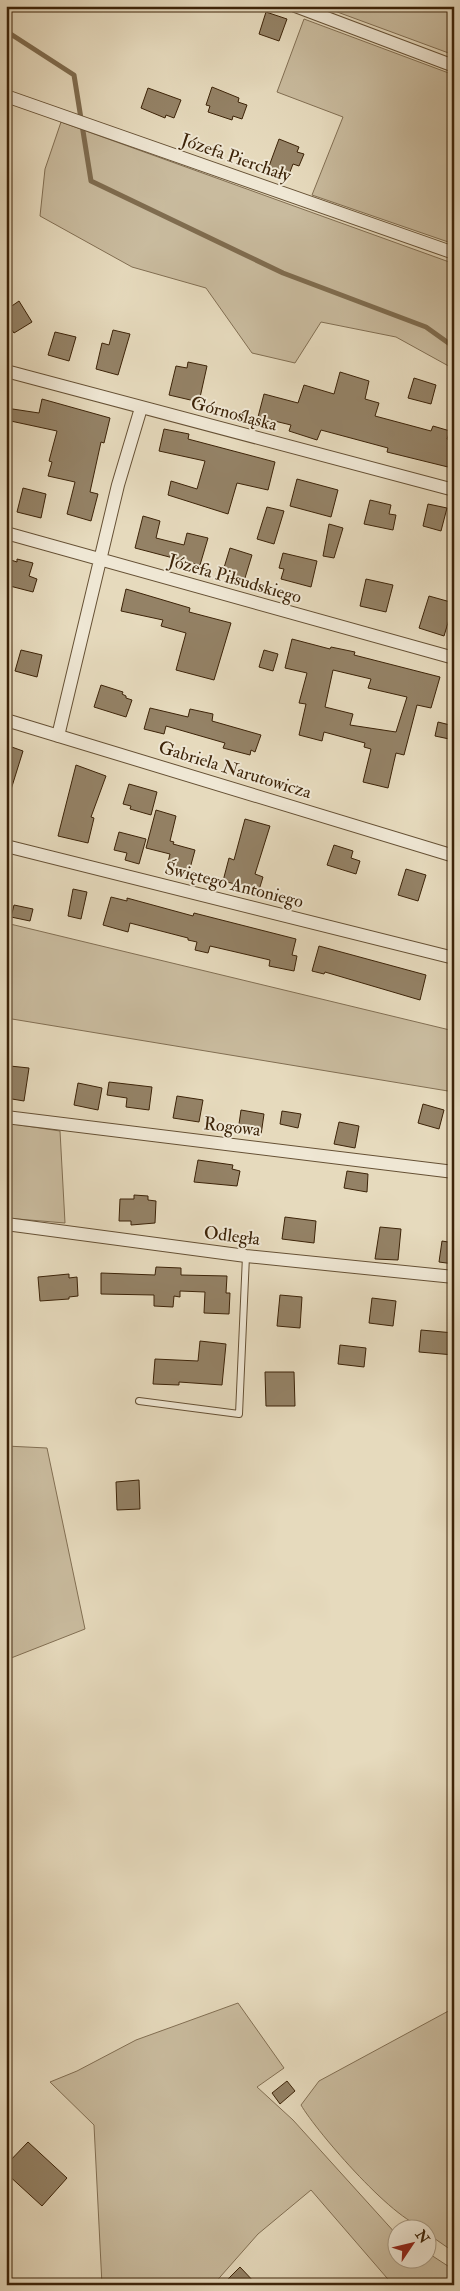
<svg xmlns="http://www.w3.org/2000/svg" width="460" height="2291" viewBox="0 0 460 2291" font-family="'IM FELL Double Pica',serif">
<rect width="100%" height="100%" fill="#e6dabd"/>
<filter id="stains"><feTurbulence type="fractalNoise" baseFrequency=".004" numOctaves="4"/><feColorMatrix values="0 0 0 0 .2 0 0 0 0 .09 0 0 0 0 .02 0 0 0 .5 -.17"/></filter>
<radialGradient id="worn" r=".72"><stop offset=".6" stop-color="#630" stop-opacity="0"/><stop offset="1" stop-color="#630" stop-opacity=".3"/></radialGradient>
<!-- green -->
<path fill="#c9bb9e" stroke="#826f53" d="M321 6H454V55Z
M304 19 454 75V244L312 195 343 117 277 92Z
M61 122 452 263 454 267V369L396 337 321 322 295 363 252 353 206 288 132 267 40 216 45 169Z
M6 923 454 1031V1092L6 1018Z
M6 1123 60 1131 65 1223 6 1218Z
M6 1446 47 1448 85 1629 6 1660Z
M238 2003 284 2068 257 2087 293 2120 397 2235 398 2258H428V2253L454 2270V2285H393L311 2190 258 2234 213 2285H102L94 2125 50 2082 77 2071 136 2040Z
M454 2008V2252L428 2234V2228C399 2228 316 2131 301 2105L319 2081Z"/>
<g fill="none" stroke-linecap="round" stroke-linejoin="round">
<!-- stream -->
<path stroke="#7f6c4f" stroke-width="5" d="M6 31 74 75 91 181 283 273 426 327 454 347"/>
</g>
<!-- building -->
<path fill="#948266" stroke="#3c2308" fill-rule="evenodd" d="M266 12 287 19 279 41 259 34Z
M212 87 239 98 238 102 247 105 242 119 233 116 232 120 208 112 210 106 206 105Z
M148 88 181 100 174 118 166 115 165 118 141 108Z
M279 139 299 147 297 152 304 154 299 166 293 164 288 177 268 169Z
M19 301 32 322 14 333 6 322V310Z
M113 330 130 334 118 375 96 369 102 343 109 345Z
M55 332 76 337 69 361 48 355Z
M188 362 207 366 199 402 169 395 176 366 187 368Z
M340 372 369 381 365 399 379 403 375 416 431 431 433 426 450 431 447 439 454 441V443L448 467 387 452 388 448 321 430 317 440 289 431 291 425 258 417 264 394 298 403 304 385 334 394Z
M414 378 436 385 431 404 408 398Z
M42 399 110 418 104 443 101 442 90 492 98 494 91 521 67 514 75 482 48 476 52 462 49 461 57 431 6 420V408L39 413Z
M164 429 189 434 188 439 275 462 268 490 237 483 228 514 168 495 171 481 197 489 205 461 159 451Z
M297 479 338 490 331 517 290 506Z
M23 488 46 494 41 518 17 512Z
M370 500 391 505 389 514 396 515 393 530 364 524Z
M428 504 447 508 441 531 423 526Z
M267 507 284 511 274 544 257 539Z
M143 516 160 521 156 538 184 545 187 533 208 538 200 565 135 548Z
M329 524 343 528 334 558 323 556Z
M230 548 252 555 245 578 223 571Z
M283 553 317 561 311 587 281 579 284 569 279 568Z
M8 559 17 562V559L33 563 29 576 37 579 33 592 6 585Z
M366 579 393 585 386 612 360 606Z
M126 589 190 608 189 612 231 623 214 680 176 670 186 633 161 626 163 620 121 611Z
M429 596 454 603 444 636 419 628Z
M292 639 330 649 331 647 355 652 354 655 440 677 431 708 417 705 404 755 396 753 388 788 363 782 371 749 364 747 365 743 324 732 322 741 299 735 306 704 299 703 307 673 285 668ZM333 670 371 679 368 688 407 697 396 732 350 725 353 714 325 707Z
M21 650 42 655 37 677 15 671Z
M264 650 278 654 273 671 259 667Z
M101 685 123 692 122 694 126 696V698L132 700 126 717 94 707Z
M150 708 188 717 190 709 213 714 212 721 261 735 255 752 251 750 250 755 223 748 225 743 166 726 164 734 144 729Z
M438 722 454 726V740L435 736Z
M6 745 23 751 9 796H6Z
M76 765 106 776 91 817 94 818 88 843 58 836Z
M129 784 157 792 151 815 130 809 131 806 123 804Z
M156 810 176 816 170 841 174 842 173 844 195 850 189 872 167 866 170 854 146 848Z
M245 819 270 826 255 874 263 877 259 890 223 881 229 858 234 860Z
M119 832 146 839 139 864 125 860 127 853 114 850Z
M334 845 353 851 351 858 360 861 356 874 327 865Z
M406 869 426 875 418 901 398 895Z
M73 889 87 892 81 919 68 916Z
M111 897 127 901V898L193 916 194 913 296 939 292 955 297 956 294 971 269 966 270 960 210 946 208 953 195 950 197 942 188 940V938L130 923 128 932 103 925Z
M14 905 33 909 30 921 11 917Z
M319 946 426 975 420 1000 325 972 324 974 312 971Z
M10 1066 29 1068 24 1101 6 1098V1075H9Z
M109 1082 152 1087 149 1110 126 1107 127 1098 107 1095Z
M78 1083 102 1088 98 1110 74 1105Z
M177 1096 203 1100 199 1122 173 1118Z
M423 1104 444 1110 439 1129 418 1123Z
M241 1110 264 1114 261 1135 238 1131Z
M282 1111 301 1114 298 1128 280 1124Z
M339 1122 359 1126 355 1148 334 1144Z
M198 1160 233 1165 232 1169 240 1171 237 1186 194 1182Z
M347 1171 368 1174 367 1192 344 1188Z
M134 1195 148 1196V1200L156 1201 155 1223 131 1225V1221H119L120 1199H134Z
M285 1217 316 1221 314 1243 282 1239Z
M380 1227 401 1229 398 1260 375 1259Z
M442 1241 454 1243V1264L439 1262Z
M156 1267 181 1268V1275L227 1276 226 1293H230L229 1314 204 1313 205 1292 180 1291V1297L174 1296 173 1307 154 1306V1295L101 1294V1273L155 1275Z
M69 1274V1278L77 1277 78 1296 69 1297V1299L40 1301 38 1277Z
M280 1295 302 1297 300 1328 277 1326Z
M372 1298 396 1301 393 1326 369 1323Z
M421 1330 454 1333V1355L419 1352Z
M200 1341 226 1344 222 1385 179 1382V1385L153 1384 155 1359 198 1361Z
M340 1345 366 1348 364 1367 338 1364Z
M265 1372H294L295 1406H266Z
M139 1480 140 1509 117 1510 116 1482Z
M287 2081 295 2091 280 2104 272 2093Z
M28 2142 67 2178 42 2206 6 2173V2165Z
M240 2267 257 2285H222Z"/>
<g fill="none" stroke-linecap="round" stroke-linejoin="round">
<!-- service casing -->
<g stroke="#665135" stroke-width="8">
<path id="service" d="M139 1401 239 1414 246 1256"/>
</g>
<!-- minor casing -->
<g stroke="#665135" stroke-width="14">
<path id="minor" d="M295 6 454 66
M6 96 454 253
M6 371 454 490
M6 533 454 658
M6 720 454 856
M58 736 118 485 141 408
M6 846 454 958
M6 1117 454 1172
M6 1224 246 1256 454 1277"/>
</g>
<!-- service -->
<use href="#service" stroke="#efe7d4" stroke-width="6"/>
<!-- minor -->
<use href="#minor" stroke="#efe7d4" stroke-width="12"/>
</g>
<g text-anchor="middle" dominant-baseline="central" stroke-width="4" stroke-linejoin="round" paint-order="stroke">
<!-- street labels -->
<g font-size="18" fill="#3c2308" stroke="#efe7d4">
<text transform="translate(236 158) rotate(19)">Józefa Pierchały</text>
<text transform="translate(234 414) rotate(15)">Górnośląska</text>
<text transform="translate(235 579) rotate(16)">Józefa Piłsudskiego</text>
<text transform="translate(235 770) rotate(17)">Gabriela Narutowicza</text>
<text transform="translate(234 885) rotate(14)">Świętego Antoniego</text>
<text transform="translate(232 1127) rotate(7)">Rogowa</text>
<text transform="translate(232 1236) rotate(7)">Odległa</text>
</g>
</g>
<!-- margin -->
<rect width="460" height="2291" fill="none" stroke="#e6dabd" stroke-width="25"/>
<rect x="8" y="8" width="445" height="2276" fill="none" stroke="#3c2308" stroke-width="2.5"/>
<rect x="12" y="12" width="435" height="2266" fill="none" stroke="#3c2308"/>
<!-- north arrow -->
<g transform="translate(412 2244) rotate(55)"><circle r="24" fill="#efe7d4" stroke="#a79982"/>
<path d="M0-4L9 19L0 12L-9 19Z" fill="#8f2418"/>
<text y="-8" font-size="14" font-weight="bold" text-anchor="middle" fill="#3c2308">N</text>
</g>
<rect width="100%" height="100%" filter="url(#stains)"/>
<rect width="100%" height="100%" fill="url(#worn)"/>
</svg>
